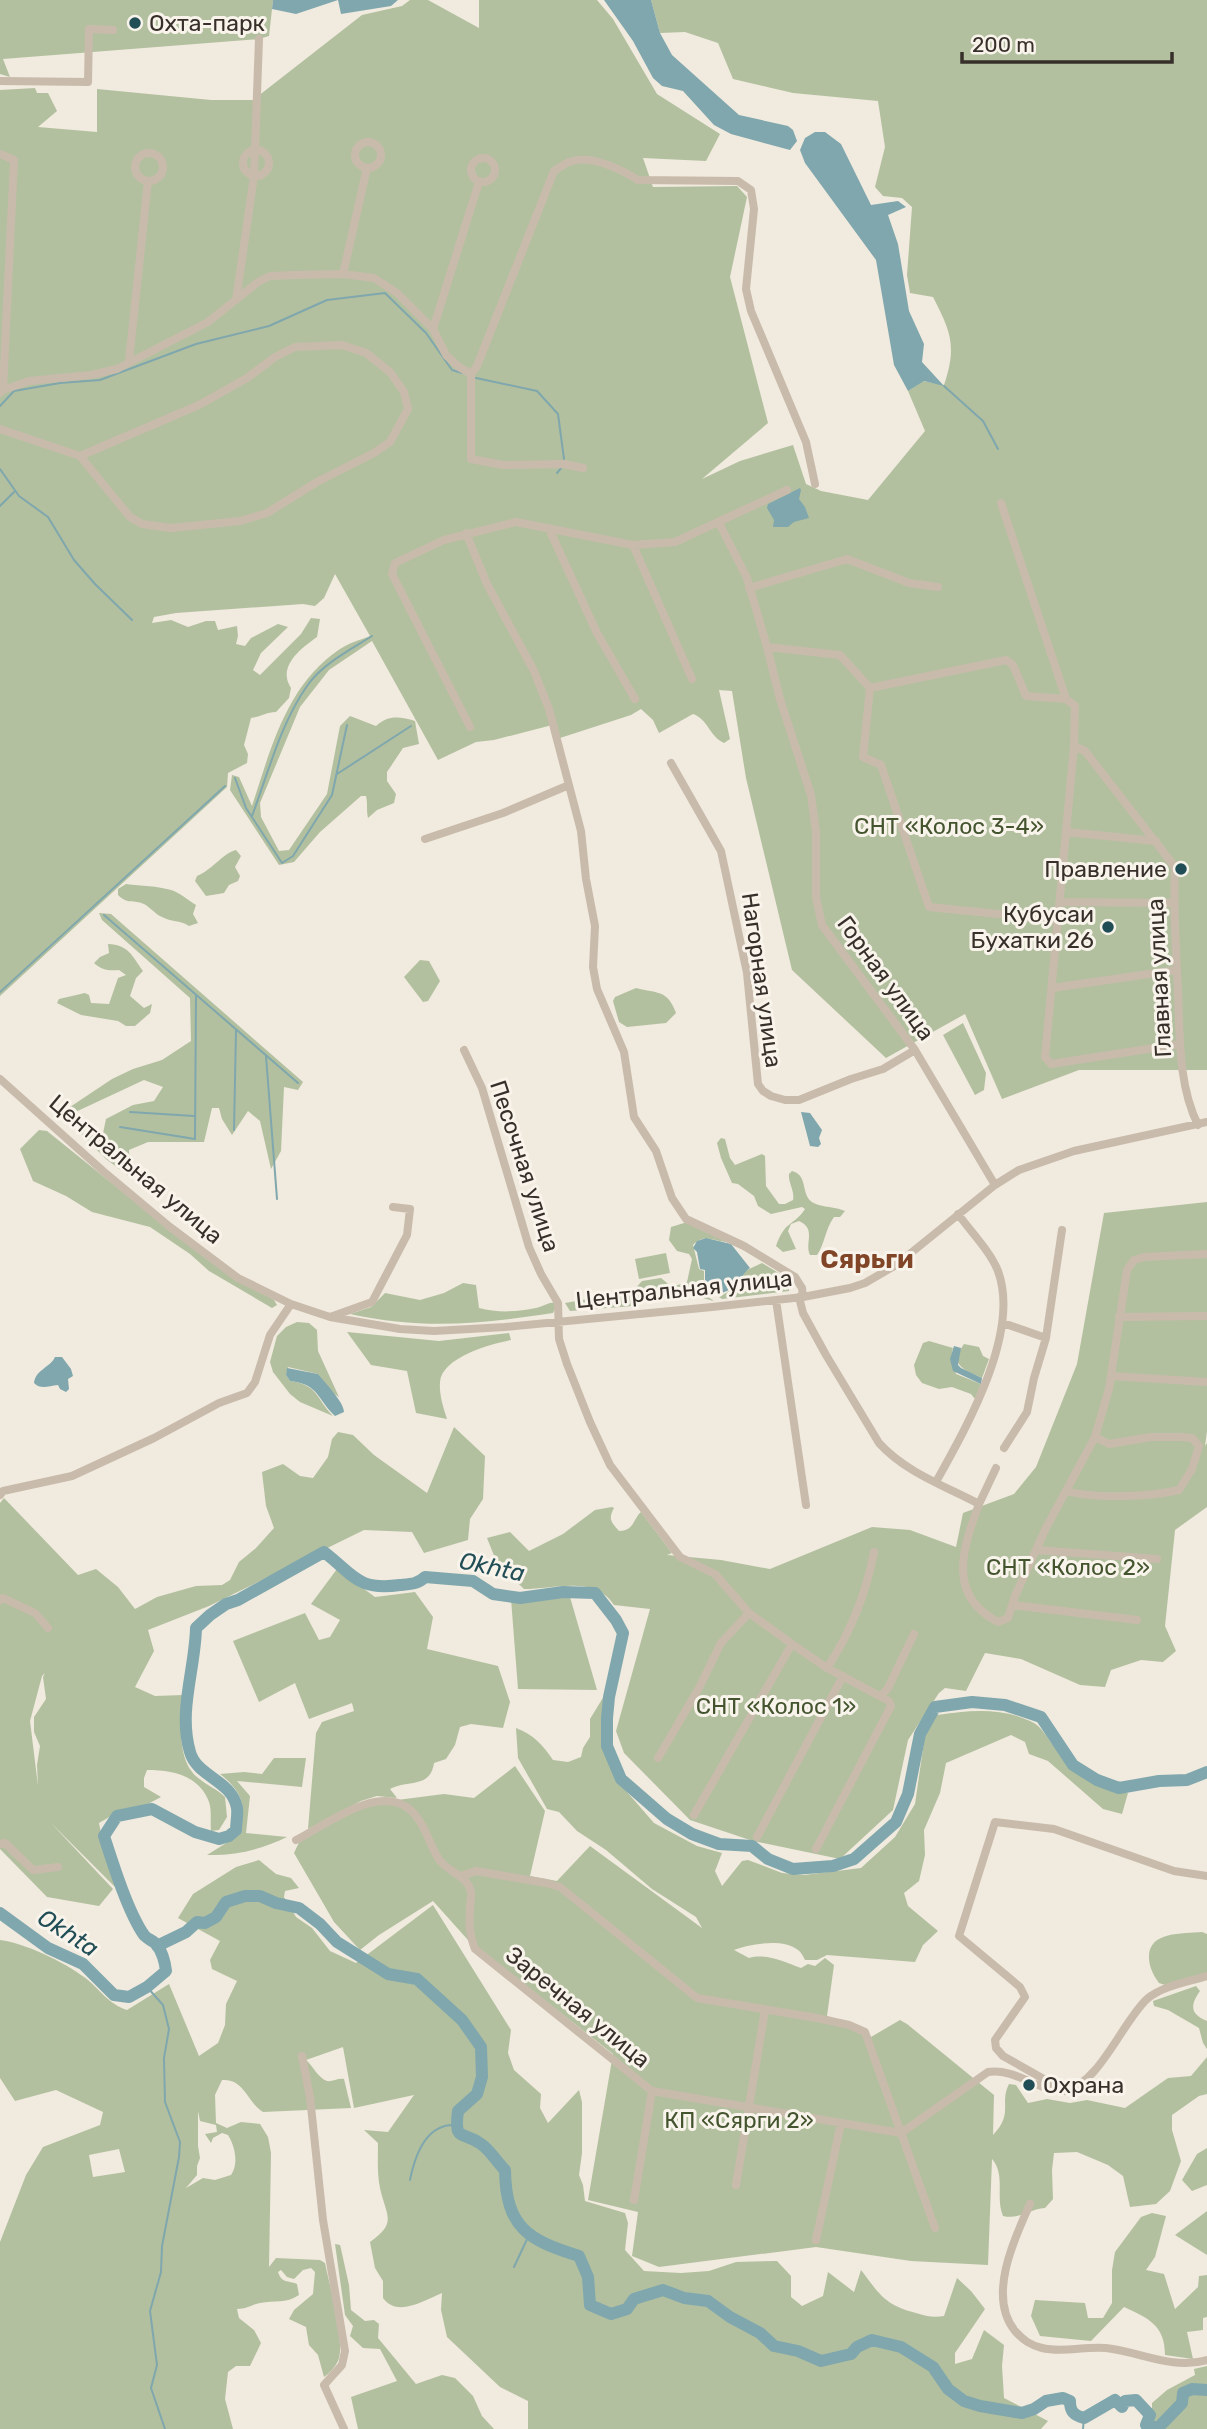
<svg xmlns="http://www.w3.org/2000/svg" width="1207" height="2429" viewBox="0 0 1207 2429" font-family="Rubik,sans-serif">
<rect width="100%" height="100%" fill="#f1eade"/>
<!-- green -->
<path fill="#b2c09f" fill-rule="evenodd" d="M0 0H273L269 36 259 39 3 59 10 77 0 74Z
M410 0H428L479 28V0H597L613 19 657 94 720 134 706 161 643 158 653 187 737 186 747 197 730 277 768 423 702 479 740 461 793 445 806 484 821 491 868 500 925 431 908 391 923 381 944 385C957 346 951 332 933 297L910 293 907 275 912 207 902 198 883 196 875 187 885 147 878 101 793 93 733 79 718 43 685 32 660 33 651 0H1207V1070H1079L1002 1099 965 1014 886 1058 792 970 746 778 732 691 719 690 730 739 724 743C709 736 708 719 693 714L659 733 653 720 641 709 631 715 560 738 556 724 494 740 476 742 438 760 372 641 329 670 300 707 260 803 261 817 279 851 289 850 327 794 340 726 350 716 376 726C387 715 400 716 415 721L419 744 403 748 387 772V781L396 794 394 803 377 810 368 818C366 810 368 804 366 796H361L320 832 294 862 279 865 230 790 232 775 239 777 252 806C271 748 287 684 340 649 349 643 360 640 370 636L335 574 324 598 315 606 303 604 176 613 154 617 152 623 171 620 188 627 206 621H215L218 630 237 626 238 636 236 644 245 646 251 638 278 624 288 627 261 653 253 670 260 675 301 634 311 618 320 619 317 637C300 649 277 667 291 688L289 698 276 712C266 712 261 717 251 718L244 745 248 754 247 763 228 773 227 787 0 996V90L35 88 37 93H48L57 111 38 127 97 132V89L211 100H253L362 15 402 6Z
M236 850 241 856 235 867 240 876 238 881 229 885 224 893 206 896 195 881 197 876C212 870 223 853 236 850Z
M126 884C142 886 157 886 171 890 179 892 189 901 196 905L193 914 198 923 189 926C180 920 171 922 162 917 155 914 150 907 144 904 133 899 128 905 118 895V889Z
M99 913 111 914 303 1082 298 1090 284 1087 281 1151 271 1169 260 1121 248 1111 232 1135 222 1119 219 1108H212L204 1142H148L129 1150 130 1177 106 1159 78 1131 102 1138 106 1119 133 1105 154 1101 163 1087 144 1080 69 1115 70 1107 112 1079 133 1069 162 1060 191 1041 190 998 102 920Z
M108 944C129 945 132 956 143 971L136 978 130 996 144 1008 152 1004 150 1013 135 1026H126L118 1021 81 1015 57 1003 59 999 85 993 89 995 91 1003 109 1004 118 978 126 975 119 970C108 971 102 970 94 963L100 957 109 953Z
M420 960 429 961 440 981 428 1001 423 1002 404 977Z
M636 988C658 994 667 989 676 1013L666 1023 627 1027 619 1022 613 1001 615 997Z
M963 1023 986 1073 984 1090 975 1095 943 1035Z
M39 1130 47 1131 175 1234 274 1300 277 1305 272 1308 209 1271 190 1254 150 1227 92 1212 66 1196 33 1181 20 1149Z
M721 1138 725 1139 730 1158 735 1165 762 1154 765 1156 766 1186 779 1204H785L793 1200C795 1191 788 1183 789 1174L792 1171C806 1175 802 1187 808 1198 814 1208 835 1206 845 1211L840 1217H834C825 1229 825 1244 817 1255H810C804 1243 817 1229 799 1221L791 1224 788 1231 796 1249 783 1252 776 1246C785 1220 794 1226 805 1209L802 1207 771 1214 758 1206 754 1196 738 1184 732 1183 721 1158 717 1143Z
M1207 1202V1431L1205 1446 1207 1443V1507L1175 1530 1165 1626 1176 1651 1163 1662 1141 1660 1111 1670 1105 1687 1080 1685 1021 1659 985 1653 966 1691 945 1688 939 1693 908 1740 893 1810 840 1859 753 1841 690 1820 624 1753 616 1731 650 1609 614 1605C595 1575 555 1589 524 1589L497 1563 487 1538 510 1532 529 1551 563 1534 595 1510 612 1507 614 1508C608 1519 611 1522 619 1531 634 1531 633 1519 641 1512L672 1553 667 1555 721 1560 770 1569 872 1527 910 1530 956 1547 963 1513 1014 1494 1036 1467 1077 1364 1104 1213Z
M684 1223H689L727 1242C713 1241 704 1233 693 1245L699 1269 704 1271V1280L708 1284 705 1295 714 1301 699 1297 686 1287 674 1292 669 1299 651 1300 633 1306 570 1311 565 1303 633 1291 642 1281 661 1278 672 1287 687 1282 692 1259 689 1254 677 1251 669 1240 671 1227Z
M666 1253 670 1273 639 1279 635 1259Z
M762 1263 782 1275 789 1288V1291L722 1299 719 1297 740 1285 745 1271Z
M463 1283 476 1285 479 1308C497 1313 518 1312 536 1308 544 1306 549 1302 558 1302L553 1313C479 1324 425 1330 350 1314L371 1307 385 1293 420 1300 444 1293Z
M297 1322 309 1323 317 1330 318 1351 339 1397 330 1391 318 1374 288 1367 286 1375 290 1381C319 1385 316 1399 333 1416L300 1402 290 1394 273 1372 270 1362 277 1336 286 1327Z
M347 1332 439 1341 509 1333 511 1340C491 1344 442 1357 440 1382 439 1394 443 1407 447 1419L416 1413 407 1371 371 1365Z
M929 1341 953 1348 952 1352 956 1374 981 1384 975 1399 971 1394 952 1387 939 1389 922 1383 916 1375 914 1365 923 1343Z
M964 1344 979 1347 983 1356 989 1359 982 1378C965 1370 948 1366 964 1344Z
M454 1427 485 1456 483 1499 470 1519 468 1540 424 1553 412 1532 364 1530 209 1606 148 1630 154 1651 135 1687 155 1696 183 1695C181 1720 176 1759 197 1777 206 1785 217 1789 225 1797L227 1817 219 1830 211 1831C210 1822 212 1810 209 1802 199 1775 172 1770 147 1770L144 1778V1787L161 1797 146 1805 123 1809 99 1823 105 1855 119 1888 114 1886 50 1822 113 1889 99 1906 47 1897 0 1849V1503L4 1498 78 1575 96 1569 118 1587 135 1609 157 1597 196 1586 222 1585 230 1580 239 1562 256 1548 274 1528 266 1506 262 1472 283 1464 300 1476 313 1478 328 1457 332 1439 338 1432 353 1435 374 1455 427 1493ZM45 1673 43 1677 46 1699 34 1717V1732L40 1746 37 1765 38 1786 30 1721 42 1676Z
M337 1569 375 1597 415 1592 433 1617 427 1649 498 1666 510 1702 503 1728 471 1724 460 1727 455 1745 446 1759 434 1763C430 1789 409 1779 390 1789L397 1798 377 1796 361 1801 308 1829 316 1733 322 1722 354 1711 352 1703 309 1719 295 1683 259 1702 233 1641 305 1613 319 1640 330 1637 340 1620 311 1604Z
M570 1597 597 1690 518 1689 511 1599Z
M604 1696 602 1747 620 1784 654 1823 697 1846 722 1853 715 1871 722 1886 742 1861 748 1860 782 1873 804 1875 861 1868 895 1837 915 1804 925 1735 937 1715C971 1710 1003 1707 1034 1723 1041 1727 1047 1737 1052 1744 1075 1771 1092 1786 1128 1793L1122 1814 1103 1809 1048 1761 1029 1754 1025 1742 1011 1735 946 1763 940 1793 924 1830 925 1855 919 1881 904 1893 908 1906 938 1931 923 1945 915 1962 827 1955 817 1960H805C803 1956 801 1952 798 1950 783 1938 749 1944 734 1950L749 1958C767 1953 784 1962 801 1968L808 1964 815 1966 825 1958 834 1965 827 2016 867 2030 871 2037 900 2020 907 2024 994 2095 993 2135C1014 2113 999 2104 1009 2084L1016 2085 1028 2103 1047 2099 1070 2103 1087 2100 1125 2108 1168 2078 1191 2076 1207 2057V2094L1199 2096 1172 2115V2130L1181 2161 1170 2191 1156 2204 1130 2207 1123 2176 1108 2165 1077 2152 1054 2153 1052 2170 1053 2199 1045 2208C1029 2209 1019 2220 1003 2216 995 2197 1006 2175 992 2159L988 2265 911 2261 816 2247 659 2267 632 2256 638 2212 588 2200 613 2054 468 1940 433 1901 379 1935 360 1950 334 1922 294 1853 303 1834 362 1802 377 1798 397 1800 444 1794 474 1798 515 1766 545 1811 530 1876 557 1881 590 1846 702 1928 696 1917 652 1889 606 1850 577 1831 559 1812 547 1809 518 1758 516 1728C534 1735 542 1744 553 1760L568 1762 581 1757 583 1748 590 1737V1719Z
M274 1758H306L302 1787 237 1781 250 1796 246 1833 287 1837C262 1849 236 1856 207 1855L239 1835C246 1806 244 1793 220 1774L244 1772 262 1774Z
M259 1860 276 1874 291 1878 299 1888 285 1891 284 1897 296 1917 312 1928 330 1951 356 1963 433 1905 511 2030 508 2053 514 2070 541 2094 540 2108 548 2123 579 2090 582 2102V2153L579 2175 583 2185 585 2201 625 2213 628 2223 625 2250 644 2271 681 2273 709 2271 736 2262 777 2261 791 2276V2297L802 2306 823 2296 828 2272 854 2292 861 2270C880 2295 885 2305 916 2313 926 2316 933 2318 944 2316L957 2278 971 2291 985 2309 955 2353V2364L972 2359 984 2330 1004 2345 1002 2366 1004 2398 1048 2421 1041 2429H528V2401L500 2387 447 2337 441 2310 442 2293C425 2300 397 2318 383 2298V2281L375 2268 370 2242C398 2222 386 2216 380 2188 377 2174 378 2158 378 2143L364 2130 388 2132 414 2095 354 2108 343 2047 306 2060C312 2065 319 2079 327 2081 332 2082 338 2078 344 2079L351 2108 263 2112C248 2103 244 2078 222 2080L215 2095 216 2123 227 2128 241 2122 260 2124 268 2137 271 2153 269 2267 276 2258 320 2260 325 2263C329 2283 346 2344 338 2361 335 2367 330 2373 324 2377L318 2355 309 2345 306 2327 289 2319 294 2310 313 2294 315 2272 311 2268 303 2270 294 2279 287 2277 281 2270 278 2272C282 2284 288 2280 297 2284L299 2295C286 2304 274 2300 260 2303 251 2305 247 2309 237 2309L239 2318 254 2330 261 2343 250 2366H236L228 2372 225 2399 233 2429H0V2242L26 2175 43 2147 100 2125 103 2112 56 2090 15 2101 0 2078V1940C25 1943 64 1962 84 1977 99 1988 108 2004 127 2010L169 1984 199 2056 218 2043 225 2025 226 2004 237 1981 212 1969 210 1960 220 1941 178 1918 193 1894 236 1867ZM198 2111 200 2121 216 2125 217 2132 205 2134 211 2143 213 2138 222 2133 228 2135C235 2146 239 2164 231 2175L215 2180 203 2178 186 2188 197 2175V2166L200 2158 198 2146ZM119 2149 125 2172 93 2177 89 2155Z
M1202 1932 1207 1934V1973L1165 1985 1159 1983C1154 1976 1149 1967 1149 1958 1148 1931 1182 1934 1202 1932Z
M1196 1986 1200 1991C1190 2005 1190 2014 1207 2021V2049L1203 2043 1199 2028 1168 2010 1154 2006 1153 2001Z
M1207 2148V2185L1192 2191 1182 2180 1197 2154Z
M1207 2211V2255L1175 2235Z
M1152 2213 1166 2216 1155 2257 1146 2270 1164 2274 1175 2309 1198 2287 1199 2276 1207 2275V2317L1203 2318V2330L1187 2332 1193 2359 1165 2355C1165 2325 1148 2318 1124 2307L1091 2341 1040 2336 1031 2316 1035 2300 1085 2303 1088 2318H1103L1112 2303V2270L1115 2252 1141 2217Z
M335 2244 340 2245 341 2249 349 2285 351 2310 365 2321 374 2320 379 2324 378 2338 416 2384 442 2375 455 2378 473 2396 482 2416 494 2429H358L351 2397 397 2381 380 2349 363 2348 350 2336 353 2326 345 2315Z
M1207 2366V2429H1155L1152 2424V2403L1167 2390 1195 2375 1194 2369Z"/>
<!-- water -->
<path fill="#7fa7ad" d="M273 0H398L391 6 341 14 338 0 296 14 272 9Z
M604 0H651L660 33 672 55 739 115 788 126 793 130 797 141 790 150 731 134 714 125 683 91 662 86 653 78 633 41Z
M815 132H825L841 144 871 205 898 201 906 207 888 215 898 244 909 311 924 344 922 362 944 386 924 381 908 391 894 365 876 260 805 163 800 150 805 138Z
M800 488 801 490 799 499 805 507 809 518 794 522 788 527H773L774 520 767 508 768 504Z
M801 1112 810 1113 822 1130 819 1138 821 1144 818 1147 810 1146Z
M706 1238 731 1244 750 1268C744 1272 744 1275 740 1281 733 1290 717 1297 707 1294L710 1286 705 1280V1270L700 1269 697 1252 693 1248 697 1241Z
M954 1346 961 1348 958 1365 961 1368 982 1378 981 1384 953 1371 950 1359Z
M55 1357H62L71 1369 73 1376 68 1379 69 1389 66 1392 60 1389 58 1385C48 1386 41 1390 34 1383 36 1369 50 1368 55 1357Z
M287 1368 318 1374C325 1383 344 1402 344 1412L335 1416C317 1399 319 1384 290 1381L286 1375Z"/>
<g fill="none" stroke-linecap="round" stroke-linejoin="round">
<!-- stream -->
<path stroke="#7fa7ad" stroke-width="2" d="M476 378 537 391 558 414 564 459
M944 386 983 421 998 449
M0 406 14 391 60 383 100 380 196 344 269 326 327 300 385 293 426 333 452 370 462 373
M0 469 19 496 48 517 74 560 95 584 132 620
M557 473 562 467
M0 506 14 492
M337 774 411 726
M235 778 246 808 282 863 293 856 332 795 347 725
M252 816C268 773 281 723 307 686 322 664 350 650 372 636
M104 915 298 1083
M0 992 225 786
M266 1056 277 1199
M130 1112 194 1116
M120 1127 195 1139 196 995
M234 1130 236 1030
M147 1987 163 2005 169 2029 164 2058 165 2102 180 2142 179 2157 162 2246 161 2272 150 2311 157 2365 151 2388 165 2429
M410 2180C415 2155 426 2123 456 2125
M514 2267 529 2235
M1083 2429 1084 2418"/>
<!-- river -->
<path stroke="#7fa7ad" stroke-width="12" d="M0 1913 48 1948 83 1964 114 1995 129 1997 147 1987 166 1971C165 1962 162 1952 157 1945 154 1941 147 1939 144 1935 128 1912 113 1864 104 1836L117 1816 152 1809 195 1832 219 1839 229 1836 236 1830C236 1823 238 1815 237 1808 232 1780 197 1777 190 1752 178 1711 195 1670 196 1628L210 1615 226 1604 238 1600 324 1552C354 1575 357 1591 400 1585 410 1584 418 1584 425 1577L473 1581 493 1594 520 1598 563 1592 595 1593 616 1620 623 1633 609 1697 607 1718V1746L621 1779 667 1819 692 1834 719 1844 752 1846 768 1859 793 1869 833 1866 854 1859 896 1822 908 1794 920 1734 935 1707 972 1702 1005 1705 1041 1717 1073 1765 1097 1780 1119 1788 1159 1781 1187 1780 1207 1772
M157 1946 186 1932 197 1922 205 1923 216 1917 226 1902 245 1896H260L276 1903 299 1908 320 1924 337 1942 388 1974 417 1979 462 2020 481 2047 482 2077 477 2094 458 2111C454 2143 462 2130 481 2144 490 2150 497 2162 505 2170 506 2228 528 2240 579 2256L588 2277 590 2305 611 2314 627 2309 634 2299 663 2290 684 2298 708 2301 730 2317 760 2333 774 2346 798 2351 821 2361 851 2354 857 2347 872 2340 901 2347 933 2367 948 2389 964 2401 980 2406 1022 2413 1034 2409 1046 2401 1063 2398 1070 2401C1070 2412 1074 2415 1084 2418L1115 2400 1122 2407 1125 2401 1136 2400 1150 2415 1146 2425 1158 2428 1182 2403 1183 2393 1192 2389 1207 2390"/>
<!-- minor -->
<path stroke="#c9bbab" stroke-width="8" d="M0 81 88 82 89 29 113 30
M355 155a13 13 0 1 1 26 0a13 13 0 1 1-26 0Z
M243 163a13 13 0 1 1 26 0a13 13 0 1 1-26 0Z
M135 167a14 14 0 1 1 28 0a14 14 0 1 1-28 0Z
M0 154 14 160 3 390
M471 170a12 12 0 1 1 24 0a12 12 0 1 1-24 0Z
M343 274 367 168
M236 300 254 176 259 39
M433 329 479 182
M129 361 148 181
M471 374 477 366 554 171C559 168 564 164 569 162 590 154 620 169 638 180L738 181 751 190 754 209 746 289 751 311 806 442 815 484
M0 393 3 390 29 381 91 375 117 369 208 322 258 282 270 276 294 275 343 274 374 278 397 293 433 329 446 355 459 367 471 374V459L503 465 564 464 583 468
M0 429 80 456 130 517 142 524 171 528 240 521 267 513 317 482 374 453 390 442 408 409 404 392 390 372 366 353 342 345 295 347 275 357 247 378 199 405 80 456
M1001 503 1066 699 1075 706 1074 746 1085 751 1175 867C1173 908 1176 950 1178 992 1180 1035 1178 1085 1198 1125
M719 523 747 578 767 647
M549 529 597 633 635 699
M466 533 487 584 534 671 549 709 581 831 586 879 595 926 593 967 597 989 624 1052 634 1117 656 1151 672 1198 686 1219 744 1246 795 1277 802 1288 803 1297
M633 545 692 679
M749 588 847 559 909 583 938 587
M870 688 840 655 767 647 780 699 811 795 816 832V897L822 925 915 1050 995 1185
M470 727 392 574 395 563 444 540 516 522 633 545 675 542 787 490
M1074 746 1045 1057 1051 1064 1180 1044
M671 763 721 851 747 973 758 1084 763 1091 771 1096 785 1100H799L851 1079 883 1069 915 1050
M1066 832 1156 841
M425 839 503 813 569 785
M1061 902 1174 903
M1059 920 929 907 881 765 863 757 870 688 1006 660 1013 665 1026 696 1066 699
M1052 988 1177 970
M464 1050 482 1088 529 1247 541 1274 558 1303 559 1339 567 1364 590 1422 610 1465 680 1557 715 1574 749 1613 792 1644 827 1668 889 1701 891 1706 816 1849
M0 1079 103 1171 170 1227 238 1278 291 1304 330 1317 400 1329 434 1331 505 1327 712 1307 803 1297 850 1288 865 1283 896 1265 995 1185 1019 1170 1074 1151 1207 1122
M799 1297 803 1313 826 1355 879 1443C905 1472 945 1486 979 1504 963 1548 946 1595 998 1622L1008 1618 1015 1596 1046 1528 1095 1437 1109 1389 1127 1270 1134 1260 1144 1257 1207 1254
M776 1300 806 1505
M330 1317 372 1302 407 1235 410 1209 393 1207
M1119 1317 1207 1316
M1003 1323 1046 1338 1034 1378 1027 1412 1004 1448
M1046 1338 1062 1230
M1111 1376 1207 1382
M936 1482C966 1428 1021 1333 998 1271 990 1251 971 1232 958 1214
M1067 1491C1094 1499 1151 1497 1179 1490L1192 1469 1199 1446 1192 1438 1181 1437H1151L1109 1444 1095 1437
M0 1495 3 1491 72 1476 154 1438 219 1403 247 1393 255 1382 270 1335 291 1304
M979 1504 996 1468
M1036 1550 1157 1559
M0 1600 3 1598 35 1613 48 1628
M1013 1605 1137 1620
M827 1668C851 1632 866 1594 874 1552
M882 1695 888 1688 914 1634
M658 1758 699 1688 721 1643 749 1613
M694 1815 792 1644
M757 1837 843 1676
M296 1840C326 1825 376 1785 408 1808 423 1819 429 1843 438 1858 446 1872 467 1874 471 1892 472 1896 470 1903 470 1908 469 1924 469 1934 475 1949L652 2091 901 2133
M0 1844 5 1843 33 1870 58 1867
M461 1876 476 1871 546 1883 560 1887 697 1998 817 2018 849 2025 865 2032 935 2228
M302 2056 310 2097 323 2220 345 2351 342 2365 324 2385 344 2429
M1065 2091 1003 2056 996 2048 995 2040 1025 1997 1020 1987 959 1936 995 1822 1054 1829 1174 1871 1207 1876
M901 2133 988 2072C1016 2067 1042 2095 1066 2090 1099 2084 1123 2021 1147 1999 1162 1986 1188 1982 1207 1976
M736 2185 765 2010
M634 2200 652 2091
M1030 2204C1014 2239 987 2297 1015 2331 1023 2340 1030 2345 1042 2348 1063 2353 1085 2346 1106 2348 1141 2352 1172 2370 1207 2360
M816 2240 841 2123"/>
</g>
<!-- markers -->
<g fill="#214e56" stroke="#f9f4eb" stroke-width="2.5">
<circle cx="135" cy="23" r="7"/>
<circle cx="1181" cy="869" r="7"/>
<circle cx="1108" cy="927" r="7"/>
<circle cx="1029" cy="2085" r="7"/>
</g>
<g text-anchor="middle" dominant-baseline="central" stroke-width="6" stroke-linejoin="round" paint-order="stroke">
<!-- poi labels -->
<g font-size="23" fill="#372f2a" stroke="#f9f4eb" text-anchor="start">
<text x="149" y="23">Охта-парк</text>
<text x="1167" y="869" text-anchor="end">Правление</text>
<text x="1094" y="914" text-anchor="end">Кубусаи<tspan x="1094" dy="26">Бухатки 26</tspan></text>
<text x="1043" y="2085">Охрана</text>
</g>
<!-- park labels -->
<g font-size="23" fill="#43542f" stroke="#f9f4eb">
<text x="949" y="826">СНТ «Колос 3-4»</text>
<text x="1068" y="1567">СНТ «Колос 2»</text>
<text x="776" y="1706">СНТ «Колос 1»</text>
<text x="739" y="2120">КП «Сярги 2»</text>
</g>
<!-- street labels -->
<g font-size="23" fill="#372f2a" stroke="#f9f4eb">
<text transform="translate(886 978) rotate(54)">Горная улица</text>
<text transform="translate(1159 978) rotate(-93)">Главная улица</text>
<text transform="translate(762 980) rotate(82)">Нагорная улица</text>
<text transform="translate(525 1166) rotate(72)">Песочная улица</text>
<text transform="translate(136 1169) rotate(40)">Центральная улица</text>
<text transform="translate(684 1289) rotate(-6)">Центральная улица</text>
<text transform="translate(578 2007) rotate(39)">Заречная улица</text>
</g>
<!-- water labels -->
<g font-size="24" font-style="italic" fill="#214e56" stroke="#f9f4eb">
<text transform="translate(492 1567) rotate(12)">Okhta</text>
<text transform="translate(68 1933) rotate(33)">Okhta</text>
</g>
<!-- quarter labels -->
<g font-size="26" font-weight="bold" fill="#814527" stroke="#f9f4eb">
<text x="867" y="1259">Сярьги</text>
</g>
</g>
<!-- scale -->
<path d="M962 52v10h210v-10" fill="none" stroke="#372f2a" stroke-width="3.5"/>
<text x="972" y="52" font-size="21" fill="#372f2a" stroke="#f9f4eb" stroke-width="5" paint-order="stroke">200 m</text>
</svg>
